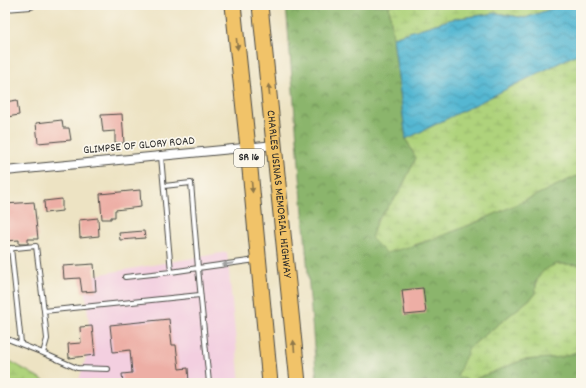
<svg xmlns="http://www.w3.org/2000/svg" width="586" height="388" viewBox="0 0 586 388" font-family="Dekko,sans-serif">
<defs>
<pattern id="forest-crowns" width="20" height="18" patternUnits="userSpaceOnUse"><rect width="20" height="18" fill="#8bb56c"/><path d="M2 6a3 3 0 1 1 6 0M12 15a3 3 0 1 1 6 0" fill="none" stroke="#729359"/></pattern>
<pattern id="wetland-marsh" width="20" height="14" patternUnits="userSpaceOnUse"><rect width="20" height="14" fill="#afd37c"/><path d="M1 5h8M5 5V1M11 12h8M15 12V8" fill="none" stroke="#97b56b"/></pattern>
<pattern id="water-waves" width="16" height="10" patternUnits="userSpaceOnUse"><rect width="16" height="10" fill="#54b7d2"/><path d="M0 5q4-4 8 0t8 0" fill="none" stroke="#4695ab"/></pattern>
</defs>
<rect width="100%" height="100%" fill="#fbf7ec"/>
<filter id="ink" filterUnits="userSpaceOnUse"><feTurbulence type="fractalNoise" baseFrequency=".025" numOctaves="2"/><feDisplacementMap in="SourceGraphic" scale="8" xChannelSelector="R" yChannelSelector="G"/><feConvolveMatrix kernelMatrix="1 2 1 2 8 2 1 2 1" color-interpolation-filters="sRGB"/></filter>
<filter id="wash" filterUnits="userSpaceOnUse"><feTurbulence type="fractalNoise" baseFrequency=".012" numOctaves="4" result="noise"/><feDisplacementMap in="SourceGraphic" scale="16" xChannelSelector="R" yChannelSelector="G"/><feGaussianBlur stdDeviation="0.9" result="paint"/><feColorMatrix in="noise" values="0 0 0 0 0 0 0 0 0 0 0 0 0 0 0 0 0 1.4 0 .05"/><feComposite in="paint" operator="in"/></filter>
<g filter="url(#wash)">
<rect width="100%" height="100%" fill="#ede3c3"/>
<!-- built -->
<path fill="#f3cfe0" d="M227 252 240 383H102L97 380 90 381 88 383H78L87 354 90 333 84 277Z"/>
<!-- forest -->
<path fill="url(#forest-crowns)" stroke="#5b704c" d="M286 5H389L406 139 416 158 399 193 377 221 414 246 477 222 581 174V265L557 264 536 281 535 295 469 348 470 381 523 360 562 357 581 350V383H317Z"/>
<!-- wetland -->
<path fill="url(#wetland-marsh)" stroke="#6d7f54" d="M389 5H562L525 18 497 13 452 19 393 37Z
M581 52V174C518 203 455 236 386 253L371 238 377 221 399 193 416 158 406 139Z
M557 264 581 265V350L562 357 523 360 470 381 457 376 469 348 535 295C537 275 538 272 557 264Z
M5 358 48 383H5Z"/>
<!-- water -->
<path fill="url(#water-waves)" stroke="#40717e" d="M562 5H581V52L406 139 393 37 452 19 497 13 525 18Z"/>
<g id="blocks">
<!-- building -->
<path fill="#edaea5" d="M17 100 19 115 7 117 5 102Z
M122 114 124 143H115V131L103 132 101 115Z
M62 120 63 128H69L71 140 38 143 36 123Z
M140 190 141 207 115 210V217H111V219H102L100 194Z
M62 199V211L45 213 44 201Z
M34 202 38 239H28V244H19V240L5 241V204Z
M98 218 99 236 80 238 79 220Z
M144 231 145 238 120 240 119 233Z
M94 264 96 291 82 292 80 278 64 279 63 266Z
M423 288 426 313 405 315 402 290Z
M169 319 172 345H176L179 369 188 368 189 383H123L122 374 132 373 130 350 113 352 110 325Z
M92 326 95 355 69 358 68 344 81 343 80 327Z"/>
</g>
</g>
<g filter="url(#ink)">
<use href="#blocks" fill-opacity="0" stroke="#484742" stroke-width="1"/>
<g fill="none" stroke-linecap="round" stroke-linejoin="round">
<!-- lane casing -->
<g stroke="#484742" stroke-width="6">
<path id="lane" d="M161 156 171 272 198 268 209 383
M164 186 191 183 198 268 256 260
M11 248 21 343
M5 249 36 246 44 311
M125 277 171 272
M5 338 43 353
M108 369 77 368 43 353 47 339 44 311 200 295"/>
</g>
<!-- street casing -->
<g stroke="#484742" stroke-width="10">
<path id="street" d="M5 7 31 5
M5 171 275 145"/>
</g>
<!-- highway casing -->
<g stroke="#484742" stroke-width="17">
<g id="highway">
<path d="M233 5 248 148 270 383"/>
<path id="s1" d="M260 5 298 383"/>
</g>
</g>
<!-- lane -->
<use href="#lane" stroke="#fff" stroke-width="4"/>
<!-- street -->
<use href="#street" stroke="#fff" stroke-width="8"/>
<!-- highway -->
<use href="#highway" stroke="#f1c369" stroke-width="15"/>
</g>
<!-- one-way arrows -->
<defs><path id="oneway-solid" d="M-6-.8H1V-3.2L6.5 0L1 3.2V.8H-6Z"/></defs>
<g fill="#8e774a">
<use href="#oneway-solid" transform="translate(237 44) rotate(84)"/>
<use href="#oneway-solid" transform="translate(269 90) rotate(-96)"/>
<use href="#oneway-solid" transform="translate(252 187) rotate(85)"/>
<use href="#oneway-solid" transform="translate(294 346) rotate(-95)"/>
</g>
<use fill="#a0a0a0" href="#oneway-solid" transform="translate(228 264) rotate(172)"/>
</g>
<g text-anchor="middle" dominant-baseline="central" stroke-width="3.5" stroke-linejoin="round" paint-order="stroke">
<!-- shield labels -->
<rect fill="#fbf7ec" stroke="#696865" stroke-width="1" x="234" y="149" width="30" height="18" rx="3"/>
<g font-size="11" font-weight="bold" fill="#2b2b2b">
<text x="249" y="158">SR 16</text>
</g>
<!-- street labels -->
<g font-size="12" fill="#2b2b2b" stroke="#fbf7ec">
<text transform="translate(139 146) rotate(-5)">GLIMPSE OF GLORY ROAD</text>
<text stroke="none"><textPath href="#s1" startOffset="190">CHARLES USINAS MEMORIAL HIGHWAY</textPath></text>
</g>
</g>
<!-- margin -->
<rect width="586" height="388" fill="none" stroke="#fbf7ec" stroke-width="20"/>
</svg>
